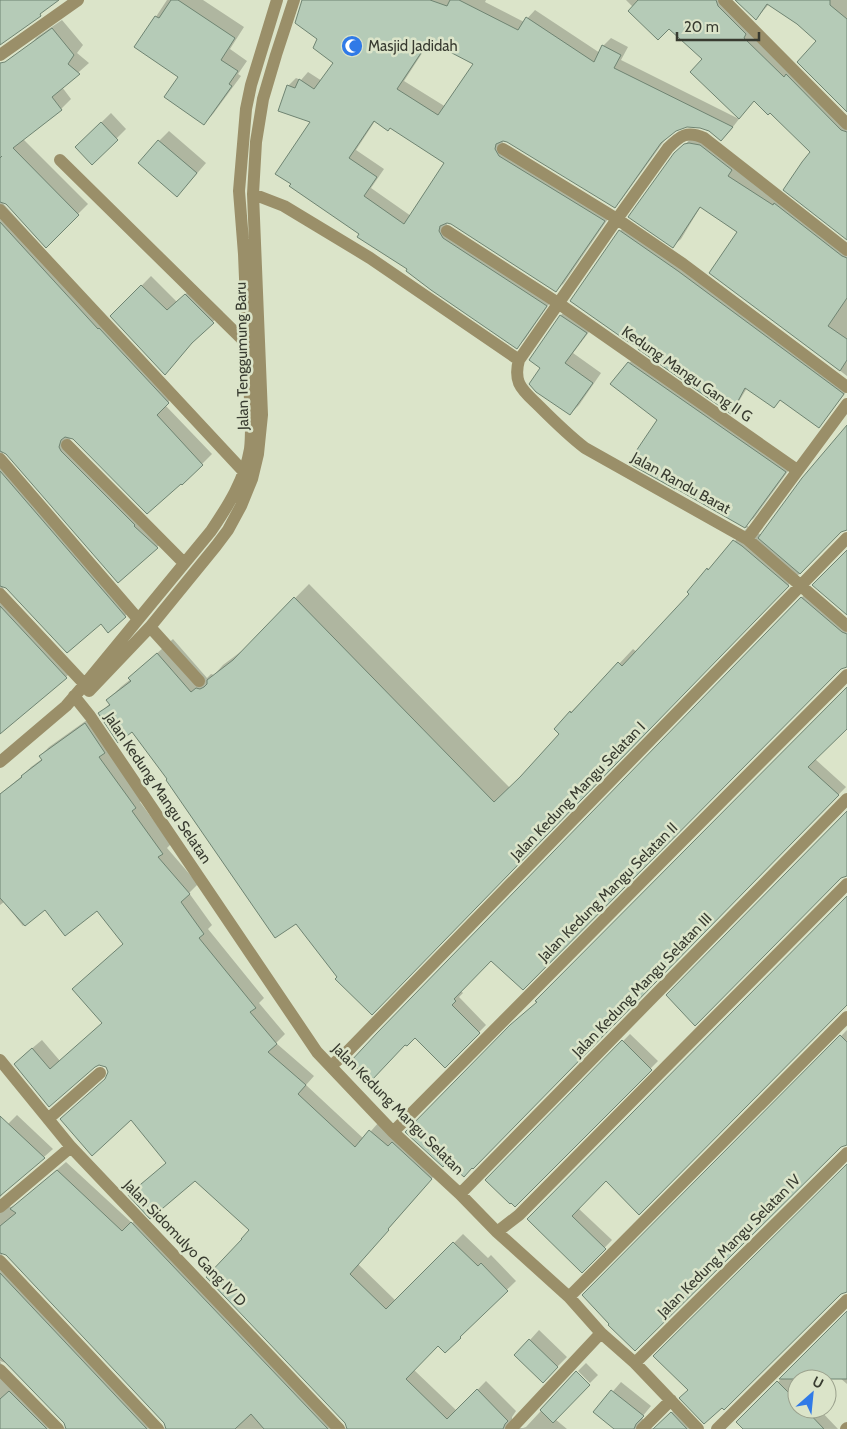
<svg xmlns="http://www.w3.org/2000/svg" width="847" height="1429" viewBox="0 0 847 1429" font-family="Cabin,sans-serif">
<rect width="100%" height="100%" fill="#dbe4c9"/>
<!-- shadow -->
<path fill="#0003" fill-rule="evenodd" d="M167 0H203L244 27 230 49 247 61 238 74 241 76 213 114 204 123 179 77 136 47Z
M310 0H486L485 2 524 22 535 10 600 53 603 46 611 38 628 47 621 60 739 119 729 132 709 130 700 126 686 125 675 130 667 137 622 199 615 207 508 141 501 139 506 148 612 213 564 283 556 291 452 223 445 221 450 230 554 297 525 339 517 347 361 234 312 122 288 86 296 78 301 80 308 72 322 81 335 62 318 39ZM430 41 475 63 446 107 404 81ZM375 121 391 127 446 163 411 216 371 188 384 169 356 150Z
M626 0H728L847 124V238L812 152 770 111 704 59 669 27 633 7Z
M737 0H847V86L818 41 802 26 769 4 756 19Z
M62 20 83 45 77 53 89 63 62 87 71 99 61 109 23 139 88 204 46 246 6 203 0 200V89L28 47 37 37Z
M111 113 126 129 92 163 76 147Z
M169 131 206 163 187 185 159 141Z
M693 137 847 247V376L711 273 739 232 701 206 681 239 673 246 683 146Z
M0 200 108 320 178 393 165 405 212 454 182 484 69 437 71 441 167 538 157 547 7 453 2 451 3 454 135 607 125 616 101 623 2 585 4 590 76 667 66 677 0 733Z
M626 225 847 391 819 426 781 399 774 406 747 388 736 406 730 412 620 231Z
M151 276 177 302 195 285 223 312 200 334 165 373 112 316Z
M571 306 595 324 573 353 601 373 579 405 570 414 542 368 531 360 561 315Z
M638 354 794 463 754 518 746 525 761 535 847 428V529L841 531 386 999 339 977 296 922 169 778 132 731 100 714 110 703 107 700 122 686 131 679 145 664 173 639 207 678 211 674 214 675 223 665 247 647 309 584 510 788 561 734 556 729 571 712 585 698 586 699 633 649 637 652 691 594 688 592 747 528 675 487 659 420 612 384 629 363Z
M809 590 847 623V666L841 668 491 959 461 991 463 993 459 997 486 1025 445 1067 415 1036 378 1033Z
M847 688V727L815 759 846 787 473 1168 538 1002Z
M94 715 144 798 140 802 171 844 167 848 198 884 189 893 212 925 208 929 264 998 259 1003 285 1034 276 1043 314 1076 306 1085 364 1139 379 1122 440 1169 358 1264 396 1301 463 1234 488 1258 491 1255 516 1281 468 1327 469 1328 445 1352 438 1344 414 1370 457 1411 486 1381 516 1411 512 1417V1423L518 1428H523L526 1427 576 1373 555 1419 567 1429H348L346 1423 251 1230 195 1179 139 1187 167 1162 109 1075 107 1067 102 1064 94 1066 50 1105 24 1055 42 1040 60 1061 104 1023 124 944 97 910 45 908 23 926 4 902 0 905V794L22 776 31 767 42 759 40 756 49 747Z
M847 897V1003L606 1179 578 1208 612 1240 582 1271 529 1219Z
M847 1030V1144L841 1146 611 1324 584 1295Z
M630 1034 658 1061 515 1205 486 1180Z
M17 1115 53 1149 3 1193 0 1198 3 1204 11 1207 16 1205 66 1162 132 1223 141 1214 342 1426 348 1429H167L165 1423 7 1254 1 1251 3 1258 161 1426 167 1429H67L65 1423 6 1363 0 1361 3 1367 61 1426 67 1429H0V1132Z
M847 1313V1384L832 1371 824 1379H797V1409H819L838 1429H745L738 1422Z
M539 1330 567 1357 553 1371 530 1340Z
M586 1363 598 1375 590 1383 578 1371Z
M621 1382 651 1406 642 1417 645 1425 649 1428H654L658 1426 680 1404 697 1429H616L595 1412Z"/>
<!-- building -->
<path fill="#b5cbb7" stroke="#6f8472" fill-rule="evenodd" d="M0 0H59L40 14 41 16 0 45Z
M171 0H178L235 38 221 60 238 71 229 84 232 86 204 125 164 97 178 77 134 47 155 16 159 18Z
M302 0H430L447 6 450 0H459L518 30 526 17 594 62 602 45 621 55 614 68 733 127 721 141 709 131 700 128 687 127 676 131 661 143 615 208 507 142 503 141 496 144 495 149 499 156 605 221 556 292 451 224 447 223 440 226 439 231 443 238 547 306 517 349 431 290 406 271 407 269 357 237 359 234 289 186 291 184 275 174 310 122 278 111 287 85 295 88 299 79 314 89 333 63 313 48 317 39 295 23ZM429 41 473 64 438 115 397 89ZM374 121 388 131 390 128 444 163 404 224 364 196 377 177 349 158Z
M638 0H716L718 6 746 34 744 38 784 77 786 74 841 130 847 132V240L783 190 802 162 810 152 770 113 768 115 754 101 739 119 690 72 702 59 669 29 658 40 628 11Z
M735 0H830V5L847 19V112L797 62 816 41 797 24 767 4 756 20Z
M52 28 74 55 68 64 80 74 52 97 62 110 13 148 79 215 46 248 6 204 0 202V158L2 156 0 158V63L5 62Z
M101 122 118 140 92 165 75 147Z
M158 140 197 173 177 197 138 163Z
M689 143 700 145 732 170 728 176 773 205 774 203 842 256 847 258V298L828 326 847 339V360L840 371 709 273 737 232 700 207 673 248 628 217 674 153 684 144Z
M0 222 98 329 99 328 169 403 157 415 203 465 182 485 181 484 147 514 73 439 65 437 61 440 59 447 61 451 135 525 134 526 158 548 118 583 6 454 0 451Z
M619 230 678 271 844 394 819 428 780 400 774 408 745 388 731 414 638 349 639 347 627 341 570 301Z
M141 285 167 310 185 294 214 323 192 343 165 375 110 316Z
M560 315 587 333 565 363 593 383 570 415 536 392 529 384 540 368 529 360Z
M628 362 786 472 745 528 675 488V489L628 463 657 420 610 384Z
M847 425V530L841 532 800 574 758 538 802 478Z
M0 471 126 617 108 633 101 624 67 653 6 588 0 586Z
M733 540 742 546 789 586 372 1015 335 979 337 977 296 924 275 938 166 780 167 779 132 732 118 743 98 713 110 705 106 700 131 681 128 678 157 653 191 692 196 688 200 689 204 687 207 684V680L233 660 294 597 494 802 520 777 559 734 554 729 570 711 571 713 618 662 622 666 689 594 687 592 707 568 708 570Z
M847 550V615L812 585Z
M801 597 842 632 847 634V667L841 669 523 990 491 961 454 999 456 1001 452 1005 480 1033 445 1068 415 1038 407 1046 405 1045 371 1081 350 1062 377 1033Z
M0 606 67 678 0 734Z
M847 687V729L808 767 839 795 473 1169 472 1168 464 1177 447 1162 443 1167 405 1132 510 1025 537 1002 535 1001Z
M85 723 105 753 99 757 136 808 132 811 163 854 158 857 190 894 181 902 204 934 199 938 256 1008 250 1012 277 1044 268 1052 306 1085 298 1094 355 1147 369 1130 388 1146 392 1142 432 1179 388 1229 389 1230 350 1274 386 1309 453 1242 478 1266 481 1263 508 1291 460 1337 461 1338 445 1353 438 1346 406 1379 447 1419 477 1389 508 1421 505 1424 503 1429H347L345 1423 206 1277 242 1239H241L249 1230 195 1181 150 1219 128 1195 166 1163 131 1120 92 1156 60 1119 105 1079 108 1072 106 1067 99 1065 95 1067 49 1107 14 1064 32 1048 50 1069 102 1023 72 989 123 944 97 911 65 936 45 910 25 926 0 898V794L22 777 21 776 42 760 39 756Z
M847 811V876L841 878 695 1026 666 995Z
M847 896V1005L639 1215 606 1181 572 1216 606 1249 582 1273 527 1219Z
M840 1035 847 1042V1145L841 1147 635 1351 608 1325 609 1324 582 1295Z
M622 1040 652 1070 515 1207 511 1203 510 1204 485 1180Z
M0 1116 45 1158 0 1196Z
M847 1164V1292L841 1294 724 1410 722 1408 704 1424 679 1398 688 1390 653 1356Z
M57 1170 122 1231 131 1222 328 1429H264L251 1414 235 1429H166L164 1423 6 1255 0 1253V1226L16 1213 10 1209Z
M0 1273 147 1429H66L64 1423 0 1357Z
M847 1311V1379H779Z
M529 1339 558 1367 543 1383 514 1355Z
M576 1371 590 1385 553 1423 540 1410Z
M777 1381 797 1401V1409H805L824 1429H743L736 1422Z
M611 1390 644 1416 636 1424 634 1429H614L593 1412Z
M9 1391 47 1429H0V1399Z
M671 1412 687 1429H653Z"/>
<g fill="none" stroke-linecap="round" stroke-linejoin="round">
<!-- minor -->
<path stroke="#9a8f69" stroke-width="12" d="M724 0 847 124
M0 55 78 0
M503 149 617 219 683 264 847 387
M60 160 248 345
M253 194 284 206 370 258 519 360
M0 210 244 472
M447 231 558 303 797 470
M847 250 704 138C687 130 680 136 668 148L617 219 519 360C517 367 516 375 519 383 523 392 532 399 539 406 554 421 568 435 585 448L747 539 847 626
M67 445 184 563
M0 459 138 619
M747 539 847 404
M0 594 90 690
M150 627 199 681
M89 691 150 627 216 546 228 530 241 506 252 479 258 454 262 415 253 194 256 142 263 99 276 55 294 0
M74 696 90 716 317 1052 393 1132 460 1194 497 1232 569 1297 601 1333 635 1363 698 1429
M0 762 66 706 85 684 211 531C228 506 245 479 250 449 251 441 251 433 251 425L244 254 239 191 246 109 251 85 277 0
M0 1060 71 1147 339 1429
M331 1066 347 1052 847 538
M48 1119 100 1073
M393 1132 847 675
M460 1194 847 799
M0 1207 71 1147
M497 1232 519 1215 847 884
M0 1261 158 1429
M569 1297 847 1017
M635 1363 847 1153
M0 1370 58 1429
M511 1429 601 1333
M642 1429 671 1400
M717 1429 847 1300
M846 1429 847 1428"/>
</g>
<!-- icons -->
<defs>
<g id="mosque-disc" transform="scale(1.125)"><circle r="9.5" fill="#307ae7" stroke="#dbe4c9"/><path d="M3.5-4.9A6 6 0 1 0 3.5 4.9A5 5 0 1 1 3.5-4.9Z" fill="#fff"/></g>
</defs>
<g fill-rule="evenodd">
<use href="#mosque-disc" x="352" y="46"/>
</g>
<g text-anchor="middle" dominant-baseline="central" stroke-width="5" stroke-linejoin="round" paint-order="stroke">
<!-- poi labels -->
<g font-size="15" fill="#383b30" stroke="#dbe4c9" text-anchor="start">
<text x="368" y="46">Masjid Jadidah</text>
</g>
<!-- street labels -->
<g font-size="15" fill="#383b30" stroke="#dbe4c9">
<text transform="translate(242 356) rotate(-91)">Jalan Tenggumung Baru</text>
<text transform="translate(687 374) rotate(35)">Kedung Mangu Gang II G</text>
<text transform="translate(681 483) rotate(29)">Jalan Randu Barat</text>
<text transform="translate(158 788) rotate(56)">Jalan Kedung Mangu Selatan</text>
<text transform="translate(578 791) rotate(-46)">Jalan Kedung Mangu Selatan I</text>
<text transform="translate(608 892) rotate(-45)">Jalan Kedung Mangu Selatan II</text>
<text transform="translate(642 985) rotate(-46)">Jalan Kedung Mangu Selatan III</text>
<text transform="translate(398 1109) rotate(45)">Jalan Kedung Mangu Selatan</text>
<text transform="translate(185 1243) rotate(46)">Jalan Sidomulyo Gang IV D</text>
<text transform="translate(729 1246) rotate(-45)">Jalan Kedung Mangu Selatan IV</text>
</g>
</g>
<!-- north arrow -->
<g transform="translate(812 1394) rotate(27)"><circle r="24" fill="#dbe4c9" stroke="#9aa08c"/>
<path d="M0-4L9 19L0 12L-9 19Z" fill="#307ae7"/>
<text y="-8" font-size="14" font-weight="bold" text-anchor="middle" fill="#383b30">U</text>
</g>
<!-- scale -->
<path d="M677 32v8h82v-8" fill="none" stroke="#383b30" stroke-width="2.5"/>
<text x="684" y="32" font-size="15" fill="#383b30" stroke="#dbe4c9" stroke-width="4" paint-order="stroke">20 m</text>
</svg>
